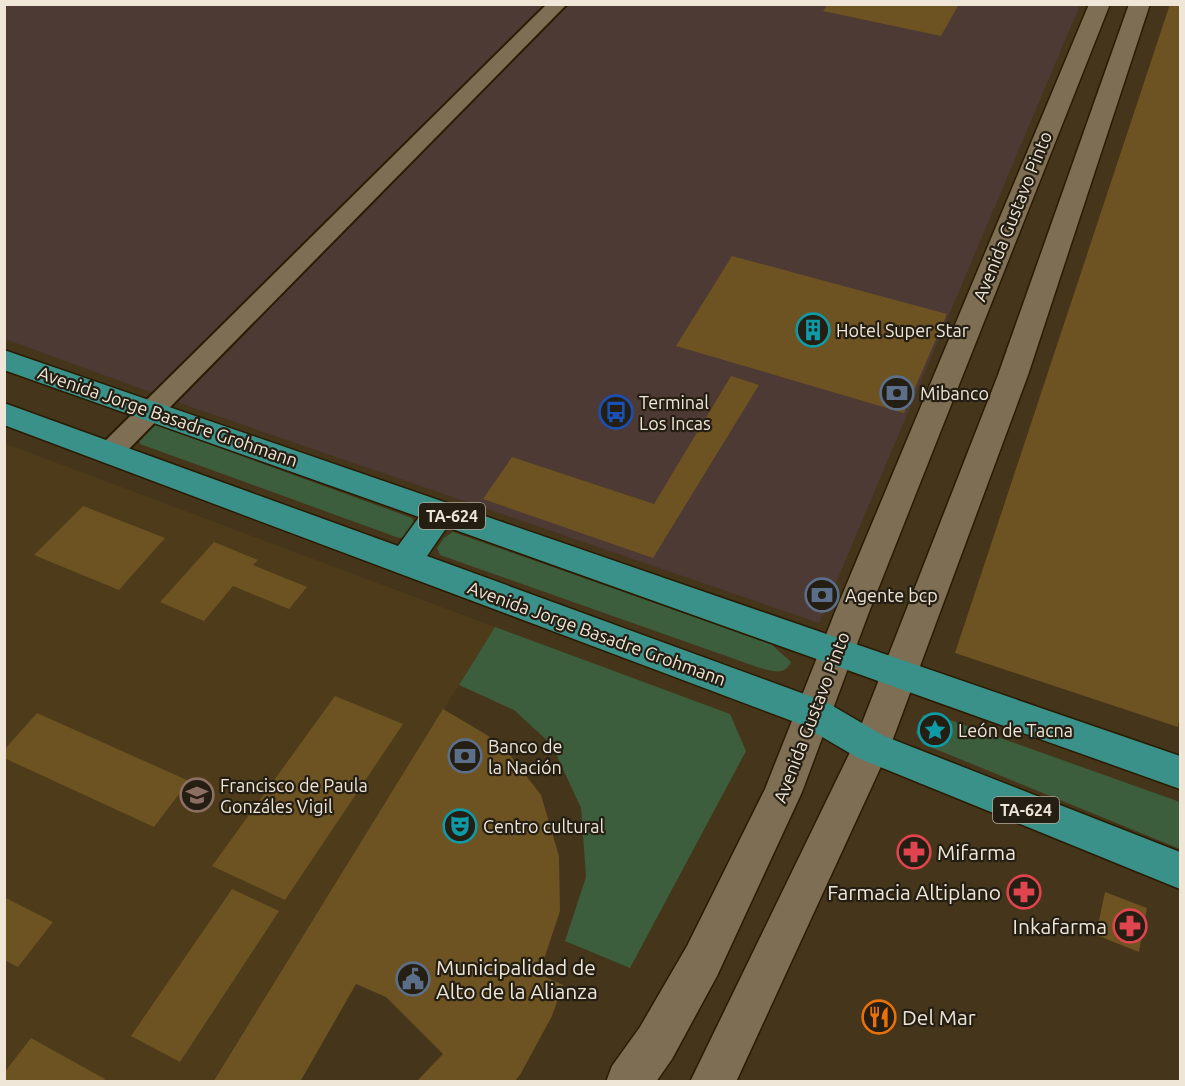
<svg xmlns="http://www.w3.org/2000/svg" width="1185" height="1086" viewBox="0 0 1185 1086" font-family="Ubuntu,sans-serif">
<rect width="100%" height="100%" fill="#44351b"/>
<!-- industrial -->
<path fill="#4e3a34" d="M4 5H1080L819 623 194 408 5 339Z"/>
<!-- built -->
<path fill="#4d3b1a" d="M4 443 495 627 213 1081H5Z"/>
<!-- green -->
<path fill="#3d5e3c" d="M156 425 412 518 416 528 408 537 399 538 140 444 139 435 145 429Z
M453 532 771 644 791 662C784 676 773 671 760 668L440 555 437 548 444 538Z
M495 627 730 714 746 751 630 968 565 941 586 877 581 808 552 745 514 710 459 685Z
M923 715H936L1180 802V849L923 744 916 733Z"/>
<!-- building -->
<path fill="#6d5321" d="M828 4H959L941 36 823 11Z
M1170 4H1180V713L1178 727 955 653Z
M732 256 947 314 904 413 676 346Z
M731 376 759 385 653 558 483 499 512 457 654 504Z
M83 506 165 538 119 590 34 555Z
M214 542 258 560 253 565 307 587 289 609 233 586 204 621 160 602Z
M335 696 403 724 285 900 212 866Z
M443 709 487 735 511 756 541 795 559 856 560 911 539 974 563 985 552 1016 520 1075 514 1082H416L443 1054 386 997 356 984 300 1082H213Z
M37 713 189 781 154 827 4 758V750Z
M232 889 279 911 180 1062 131 1036Z
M1105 892 1147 908 1139 952 1096 935Z
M4 897 53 922 18 967 4 960Z
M31 1038 105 1079 103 1082H4V1073Z"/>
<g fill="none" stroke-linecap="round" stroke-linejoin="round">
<!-- minor casing -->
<g stroke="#2a1c03" stroke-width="4">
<path id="minor" d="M547 4H567L119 459 110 461 101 459 97 452 101 445Z"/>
</g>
<!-- secondary casing -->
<g stroke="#2a1c03" stroke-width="3">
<path id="secondary" d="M1089 4H1110L869 612 802 792 717 976 672 1059 656 1082H606L612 1066 640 1027 687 946 765 789 835 612Z
M1129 4H1150L1028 375 890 747 736 1082H690L853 746 998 375Z"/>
</g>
<!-- trunk casing -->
<g stroke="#2a1c03" stroke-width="3">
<path id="trunk" d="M4 350 1180 756V789L447 527 427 556 826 702 884 736 1180 852V889L858 758 800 724 4 425V403L398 546 419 517 4 370Z"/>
</g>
<!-- minor -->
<use href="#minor" fill="#7e6e53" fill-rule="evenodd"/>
<!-- secondary -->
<use href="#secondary" fill="#7e6e53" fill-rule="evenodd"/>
<!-- trunk -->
<use href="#trunk" fill="#3a918a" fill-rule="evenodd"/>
</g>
<!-- icons -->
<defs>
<g id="building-ring" transform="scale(1.725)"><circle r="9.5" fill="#241e13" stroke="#0f9aa8" stroke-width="1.5"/><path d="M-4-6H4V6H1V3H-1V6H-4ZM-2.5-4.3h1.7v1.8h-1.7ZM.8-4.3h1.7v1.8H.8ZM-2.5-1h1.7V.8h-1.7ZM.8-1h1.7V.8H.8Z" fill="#0f9aa8"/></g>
<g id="bank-ring" transform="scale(1.725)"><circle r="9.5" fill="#241e13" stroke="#5c6f8a" stroke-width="1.5"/><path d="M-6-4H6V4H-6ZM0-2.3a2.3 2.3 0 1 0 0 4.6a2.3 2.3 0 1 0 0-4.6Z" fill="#5c6f8a"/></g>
<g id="bus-ring" transform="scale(1.725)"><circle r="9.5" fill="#241e13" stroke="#1a4fb4" stroke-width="1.5"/><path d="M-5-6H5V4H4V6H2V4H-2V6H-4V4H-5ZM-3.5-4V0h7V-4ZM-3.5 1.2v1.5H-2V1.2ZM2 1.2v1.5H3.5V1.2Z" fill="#1a4fb4"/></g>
<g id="sight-ring" transform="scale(1.725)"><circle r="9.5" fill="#241e13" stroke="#0f9aa8" stroke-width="1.5"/><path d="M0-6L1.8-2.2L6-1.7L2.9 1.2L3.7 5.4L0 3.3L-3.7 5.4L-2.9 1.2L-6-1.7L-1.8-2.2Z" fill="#0f9aa8"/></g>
<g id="school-ring" transform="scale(1.725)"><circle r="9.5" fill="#241e13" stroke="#8d6e63" stroke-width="1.5"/><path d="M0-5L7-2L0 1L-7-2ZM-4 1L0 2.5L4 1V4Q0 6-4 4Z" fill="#8d6e63"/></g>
<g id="theatre-ring" transform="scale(1.725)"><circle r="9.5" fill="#241e13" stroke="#0f9aa8" stroke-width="1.5"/><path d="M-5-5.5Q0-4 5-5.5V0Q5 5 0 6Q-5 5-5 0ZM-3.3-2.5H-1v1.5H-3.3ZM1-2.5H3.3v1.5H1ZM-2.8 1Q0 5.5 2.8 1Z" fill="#0f9aa8"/></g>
<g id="pharmacy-ring" transform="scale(1.725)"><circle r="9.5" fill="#241e13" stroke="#e0444e" stroke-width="1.5"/><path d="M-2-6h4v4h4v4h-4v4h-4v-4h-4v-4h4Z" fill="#e0444e"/></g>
<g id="civic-ring" transform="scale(1.725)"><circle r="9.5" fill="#241e13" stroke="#5c6f8a" stroke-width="1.5"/><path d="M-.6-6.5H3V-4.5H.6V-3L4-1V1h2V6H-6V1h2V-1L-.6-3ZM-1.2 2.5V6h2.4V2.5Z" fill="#5c6f8a"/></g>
<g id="restaurant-ring" transform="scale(1.725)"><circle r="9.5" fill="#241e13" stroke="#e8710a" stroke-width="1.5"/><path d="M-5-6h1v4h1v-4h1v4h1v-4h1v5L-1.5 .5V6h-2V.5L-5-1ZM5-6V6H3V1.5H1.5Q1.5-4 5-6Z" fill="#e8710a"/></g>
</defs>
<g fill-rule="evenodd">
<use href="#building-ring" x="813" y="330"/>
<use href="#bank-ring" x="897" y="393"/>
<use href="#bus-ring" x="616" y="412"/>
<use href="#bank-ring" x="822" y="595"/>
<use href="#sight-ring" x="935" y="730"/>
<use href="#bank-ring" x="465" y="756"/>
<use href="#school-ring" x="197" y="795"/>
<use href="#theatre-ring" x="460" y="826"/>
<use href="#pharmacy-ring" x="914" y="852"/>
<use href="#pharmacy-ring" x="1024" y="892"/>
<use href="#pharmacy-ring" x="1130" y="926"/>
<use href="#civic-ring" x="413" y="979"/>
<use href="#restaurant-ring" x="879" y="1017"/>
</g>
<g text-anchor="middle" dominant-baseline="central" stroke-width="4.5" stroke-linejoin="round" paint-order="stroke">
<!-- shield labels -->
<g fill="#241e13" stroke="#b2aa9c" stroke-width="1.5">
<rect x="419" y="503" width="66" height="26" rx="4.5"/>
<rect x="993" y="797" width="66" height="26" rx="4.5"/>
</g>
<g font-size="16" font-weight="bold" fill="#efe6d7">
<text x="452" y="516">TA-624</text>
<text x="1026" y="810">TA-624</text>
</g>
<!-- street labels -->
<g font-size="18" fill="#efe6d7" stroke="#241e13">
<text transform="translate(1012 216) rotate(-68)">Avenida Gustavo Pinto</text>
<text transform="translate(168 416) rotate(19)">Avenida Jorge Basadre Grohmann</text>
<text transform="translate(597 633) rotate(20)">Avenida Jorge Basadre Grohmann</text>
<text transform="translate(811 717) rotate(-69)">Avenida Gustavo Pinto</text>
</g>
<!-- poi labels -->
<g font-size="18" fill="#efe6d7" stroke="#241e13" text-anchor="start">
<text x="836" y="330">Hotel Super Star</text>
<text x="920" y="393">Mibanco</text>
<text x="639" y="402">Terminal<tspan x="639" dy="21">Los Incas</tspan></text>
<text x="845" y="595">Agente bcp</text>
<text x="958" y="730">León de Tacna</text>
<text x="488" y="746">Banco de<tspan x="488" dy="21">la Nación</tspan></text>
<text x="220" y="785">Francisco de Paula<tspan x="220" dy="21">Gonzáles Vigil</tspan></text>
<text x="483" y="826">Centro cultural</text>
</g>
<!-- near-poi labels -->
<g font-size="21" fill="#efe6d7" stroke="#241e13" text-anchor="start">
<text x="937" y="852">Mifarma</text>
<text x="1001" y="892" text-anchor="end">Farmacia Altiplano</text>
<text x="1107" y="926" text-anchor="end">Inkafarma</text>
<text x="436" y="967">Municipalidad de<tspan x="436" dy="24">Alto de la Alianza</tspan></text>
<text x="902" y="1017">Del Mar</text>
</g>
</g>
<!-- border -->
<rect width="1185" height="1086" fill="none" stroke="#efe6d7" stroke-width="12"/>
</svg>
